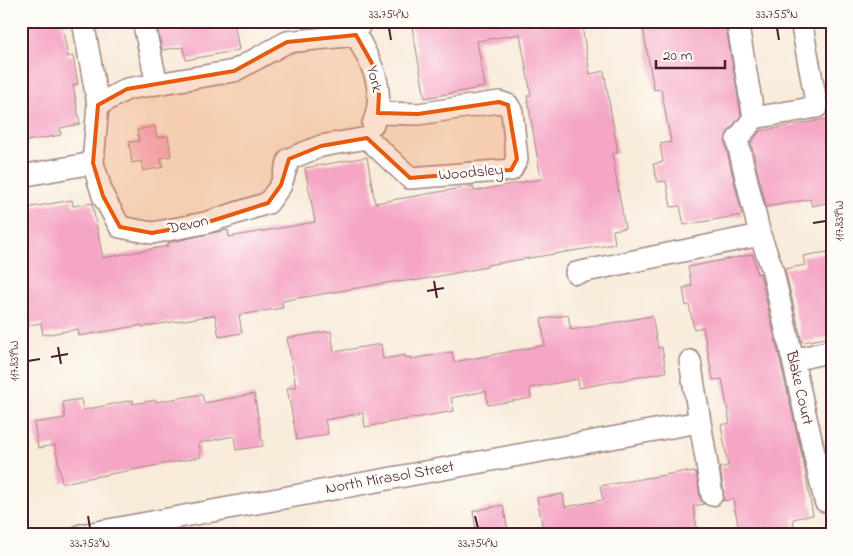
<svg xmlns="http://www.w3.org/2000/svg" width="853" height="556" viewBox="0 0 853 556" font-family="'Indie Flower',sans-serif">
<rect width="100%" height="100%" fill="#fdfcf7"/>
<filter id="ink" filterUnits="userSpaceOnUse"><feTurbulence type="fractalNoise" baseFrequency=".02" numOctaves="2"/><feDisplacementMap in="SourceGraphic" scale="10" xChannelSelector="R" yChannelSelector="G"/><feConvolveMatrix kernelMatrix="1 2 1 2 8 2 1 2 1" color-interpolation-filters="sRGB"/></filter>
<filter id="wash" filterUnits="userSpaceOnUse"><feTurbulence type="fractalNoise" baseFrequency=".0096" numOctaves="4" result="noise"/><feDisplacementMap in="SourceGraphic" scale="20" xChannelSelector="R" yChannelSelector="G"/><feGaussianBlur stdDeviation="1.12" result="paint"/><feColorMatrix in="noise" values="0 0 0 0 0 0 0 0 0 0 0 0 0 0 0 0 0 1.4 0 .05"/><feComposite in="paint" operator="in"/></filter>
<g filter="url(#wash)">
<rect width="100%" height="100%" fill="#f8ebd9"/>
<g id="blocks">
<!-- building -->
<path fill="#f5a6c5" d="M39 21H61L68 57 73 56 78 84 73 85 80 124 60 128 61 135 21 142V54H24L21 24Z
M169 21H234L239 50 186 60 183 47 162 50 157 23Z
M411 21H581L590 74 604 71 618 153 612 154 625 228 613 230 615 244 487 265V267L414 281V280L398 282V281L282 301 283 308 239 315 242 333 219 337 215 315 142 327V325L79 336 78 329 43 335 41 323 29 325 21 282V257L26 256 21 229V209L72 200 73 206 92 203 103 258 168 246V243L217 232 228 230 229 237 315 222 305 168 367 157 375 203 473 186 474 191 541 179 527 96 531 95 520 34 477 41 485 87 425 98Z
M654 21H725L741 115 727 133 725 143 742 215 684 225 680 206 671 207 666 181 657 182 653 164 663 162 660 144 671 142 661 89 654 90 642 23Z
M832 118V202L812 206 810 199 766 207 751 143 760 131Z
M155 126 157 138 168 136 171 156 161 158 163 167 143 171 141 161 132 163 129 142 139 141 137 130Z
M827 252 832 281V337L802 342 785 269 805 265 803 256Z
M753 254 757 274 760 273 803 460 813 515 793 519 795 535H740L733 499 723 501 724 493 720 468 728 466 721 425 730 423 722 379 713 380 703 327 694 329 689 305 686 306 683 288 692 286 688 267Z
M568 315 571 330 652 316 658 348 662 347 666 372 579 388 578 379 530 388 531 398 488 405 486 391 451 398 454 411 365 427 363 413 325 420 328 434 297 440 287 388 296 387 287 338 331 331 334 352 381 344 383 359 405 355 406 358 411 357V359L452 352 454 362 545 345 541 319Z
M202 394 204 403 254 394 263 446 236 450 234 436 199 443 201 457 62 483 55 445 38 448 34 423 65 418 63 402 81 399 83 410 133 400V404L156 400V402Z
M687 471V473L696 472 700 497 704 504 693 506 698 535H597L595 528 558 535H544L537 498 563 494 565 507 603 500 600 486Z
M503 505 509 535H477L473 511Z"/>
</g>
</g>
<g filter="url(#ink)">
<use href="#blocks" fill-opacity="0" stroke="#a18582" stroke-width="1"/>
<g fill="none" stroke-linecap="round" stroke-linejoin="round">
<!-- street casing -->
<g stroke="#a18582" stroke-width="24">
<path id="street" d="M83 21 98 105
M143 21 157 84
M360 21 356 35C372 64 387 91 373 124
M737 21 754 118
M356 35 287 42 234 71 127 89 98 105 93 163 103 196 120 227 152 233 205 223 268 203 281 185 289 159 321 146 367 138
M754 118 737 140 760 235 772 268 825 501 832 500
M754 118 817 107 801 21
M367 138 410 178 511 170 517 159 512 112 508 105 499 102 418 114 378 113
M21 176 93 163
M576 273 760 235
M793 360 832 351
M690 361 712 495
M81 535 699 422"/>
</g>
<!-- street -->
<use href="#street" stroke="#fff" stroke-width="21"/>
</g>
</g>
<!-- marked area -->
<path fill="#e8590c" fill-opacity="0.2" stroke="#e8590c" stroke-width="4" stroke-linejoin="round" d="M356 35 373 65 379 94 378 113 418 114 499 102 508 105 517 159 511 170 410 178 367 138 321 146 289 159 281 185 268 203 205 223 152 233 120 227 103 196 93 163 98 105 127 89 234 71 287 42Z"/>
<!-- ticks -->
<path fill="none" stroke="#4a1f2b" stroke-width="2" d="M389 28 391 40M777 28 779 40M813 223 826 221M434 281 437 298M427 291 444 288M58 347 61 364M51 357 68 354M28 361 40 359M88 516 90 528M475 516 478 528"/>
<g text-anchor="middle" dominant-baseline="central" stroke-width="5" stroke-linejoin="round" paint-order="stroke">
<!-- street labels -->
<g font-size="16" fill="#4a1f2b" stroke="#fdfcf7">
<text transform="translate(374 79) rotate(77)">York</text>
<text transform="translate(471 173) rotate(-5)">Woodsley</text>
<text transform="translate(188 225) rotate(-12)">Devon</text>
<text transform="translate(799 388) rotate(77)">Blake Court</text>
<text transform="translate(390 478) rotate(-10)">North Mirasol Street</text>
</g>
</g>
<!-- margin -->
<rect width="853" height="556" fill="none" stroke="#fdfcf7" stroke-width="55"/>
<!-- scale -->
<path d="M656 60v8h69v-8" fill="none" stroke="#4a1f2b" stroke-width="2.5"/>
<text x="663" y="60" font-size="15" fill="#4a1f2b" stroke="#fdfcf7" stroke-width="4" paint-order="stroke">20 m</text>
<rect x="28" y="28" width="798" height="500" fill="none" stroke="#4a1f2b" stroke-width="2"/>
<g font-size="12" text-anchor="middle" fill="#4a1f2b">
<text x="389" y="18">33.754°N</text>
<text x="777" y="18">33.755°N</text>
<text transform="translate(839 221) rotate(-90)" y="4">117.839°W</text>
<text transform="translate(14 361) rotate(-90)" y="4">117.839°W</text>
<text x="90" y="547">33.753°N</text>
<text x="478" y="547">33.754°N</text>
</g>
</svg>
